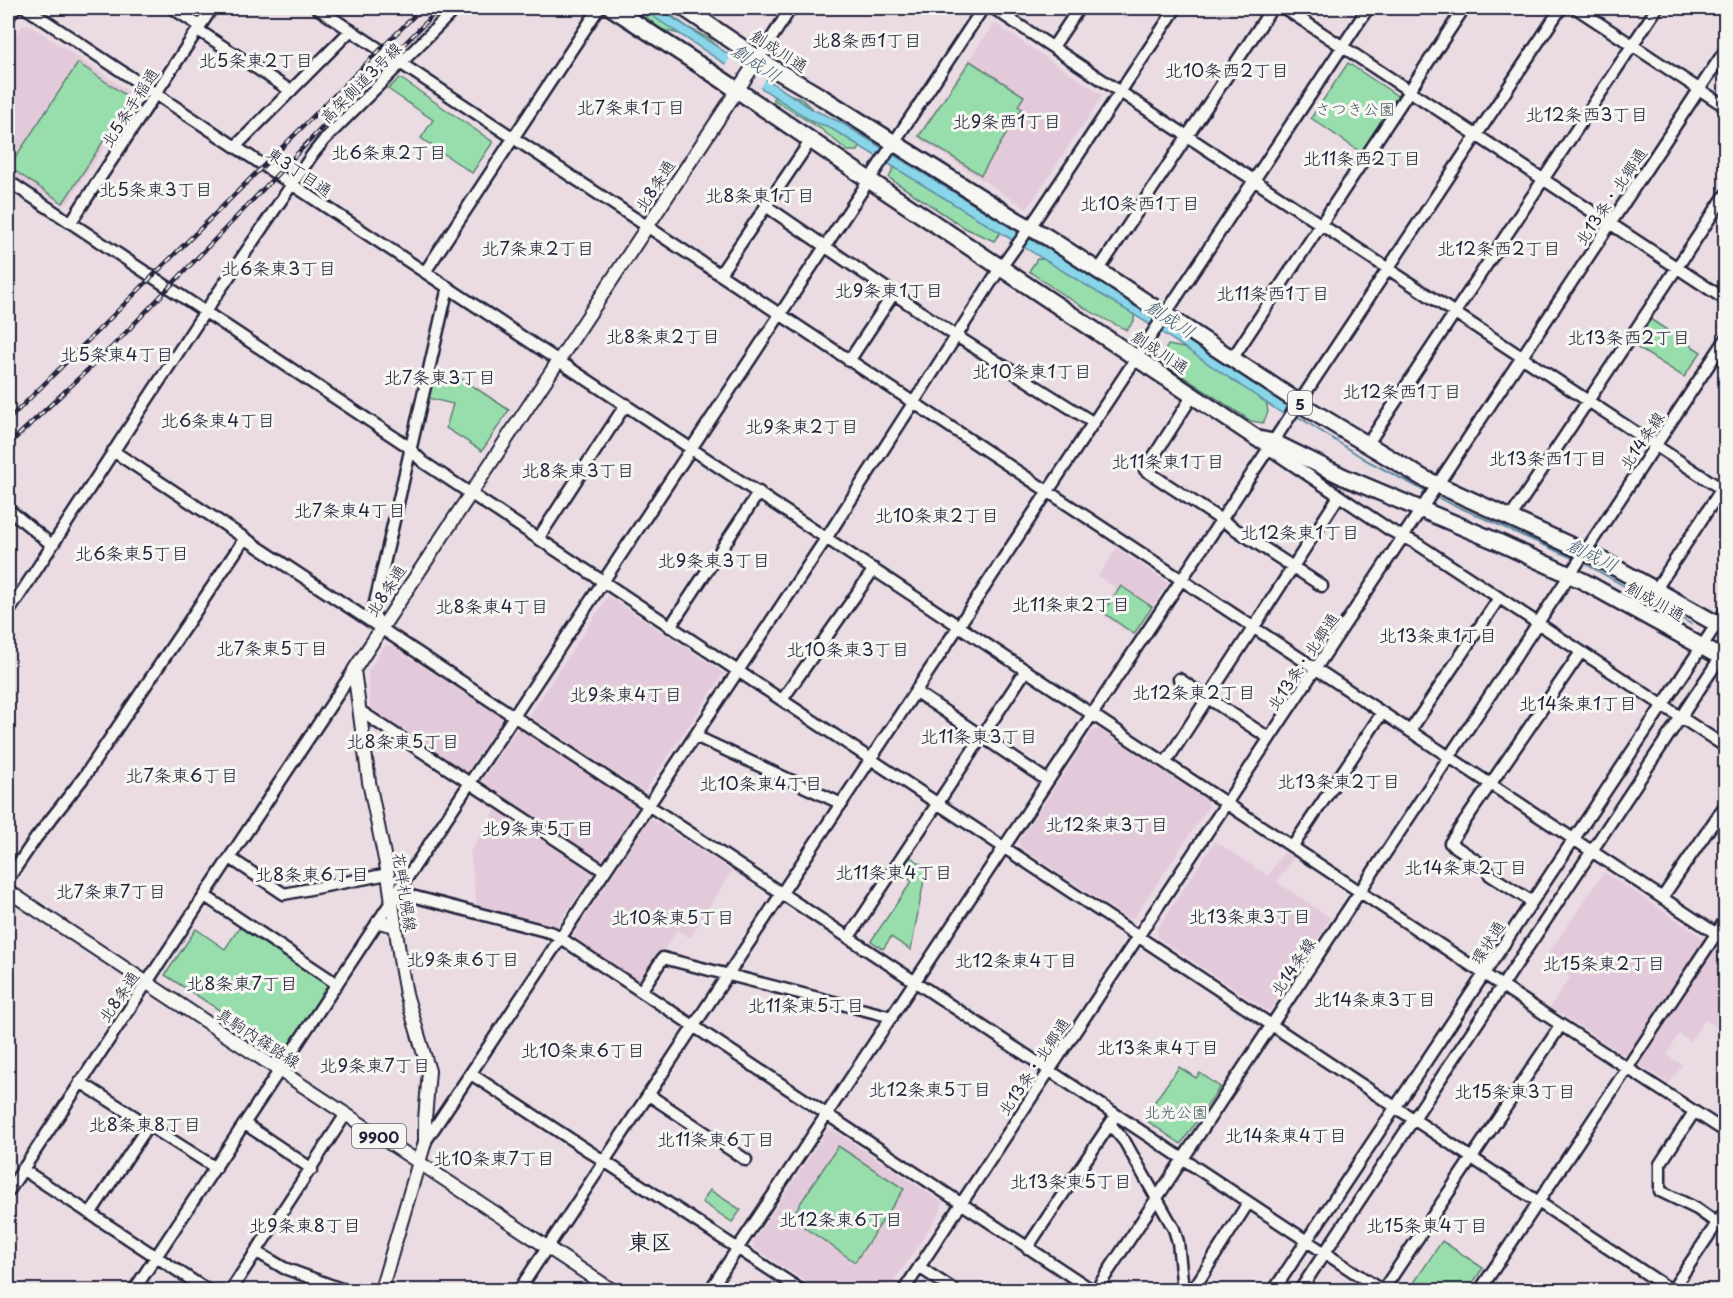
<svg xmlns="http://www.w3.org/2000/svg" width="1733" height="1298" viewBox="0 0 1733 1298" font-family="'Playpen Sans','Klee One',sans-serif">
<rect width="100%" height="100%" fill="#ebdce4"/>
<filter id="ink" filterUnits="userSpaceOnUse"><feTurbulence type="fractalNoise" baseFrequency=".0167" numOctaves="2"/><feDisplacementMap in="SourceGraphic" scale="12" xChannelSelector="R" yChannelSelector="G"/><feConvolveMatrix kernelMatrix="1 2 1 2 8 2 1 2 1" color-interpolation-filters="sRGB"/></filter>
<g filter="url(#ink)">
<!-- built -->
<path fill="#e3cada" d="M994 23 1103 95 1027 209 916 137Z
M28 24 134 95 135 100 67 204 62 205 8 172V48L22 26Z
M1117 548 1168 583 1133 636 1100 613 1116 588 1098 576Z
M608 596 724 673 644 792 529 716Z
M390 645 503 718 467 772 370 707 368 671 384 646Z
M518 727 638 807 554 930 477 908 470 852 498 806 475 791Z
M1099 729 1207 800 1209 806 1134 918 1128 919 1020 847 1019 841 1093 730Z
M650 818 732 871 690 938 677 930 642 983 573 936Z
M1215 841 1268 876 1284 852 1294 857 1277 882 1331 918 1269 1012 1157 937V929Z
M1604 872 1725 952V1033L1705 1020 1690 1041 1679 1034 1667 1055 1682 1065 1669 1084 1550 1007 1570 977 1544 960Z
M833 1130 942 1202 941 1211 888 1290H819L754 1248 753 1242 827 1131Z"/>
<!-- green -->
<path fill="#98deac" stroke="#5d8074" stroke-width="1.5" d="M645 8H661L689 28 710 39 716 45 717 51 687 36 660 29 642 13Z
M970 61 1024 96 1018 106 1022 109 981 175 919 136Z
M78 63 131 99 63 203 9 167Z
M1348 63 1399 97 1362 153 1311 118Z
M400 78 493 142 472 173 421 138 433 120 388 89Z
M773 89 800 98 816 112 862 143 858 151H848L821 129 774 100Z
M894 167 922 175 1001 232 994 241 965 228 889 178Z
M1037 259 1060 260 1134 313V321L1127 330C1092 314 1060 294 1029 271Z
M1650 319 1701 352 1684 377 1633 345Z
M1168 345 1189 349 1266 401 1268 412 1263 423 1251 421 1159 361Z
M459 377 509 410 482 451 446 428 453 404 428 398 433 378 455 383Z
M1121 586 1152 607 1134 634 1103 612Z
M909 856 930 870 924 880 911 950 891 937 883 949 871 941 912 881 898 872Z
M241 925 329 984 284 1052 165 975 196 929 225 949Z
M1179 1067 1196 1078 1200 1073 1220 1087 1181 1144 1143 1118Z
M838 1146 904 1189 855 1262 804 1227 807 1222 794 1213Z
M710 1190 741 1210 732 1222 702 1202Z
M1442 1241 1483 1268 1468 1290H1409Z"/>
<!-- water -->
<path fill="#89d5e9" stroke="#608da3" stroke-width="1.5" d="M640 8H658L812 109 840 122 1038 244 1044 246 1288 406 1283 414 1149 324 827 126 813 122Z"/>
<!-- pier -->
<path fill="#ebdce4" d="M732 55 767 77 760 88 725 66Z"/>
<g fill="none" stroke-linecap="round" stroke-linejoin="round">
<!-- stream -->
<path stroke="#608da3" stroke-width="2" d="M1294 414 1366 460 1429 493
M1434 496 1577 560
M1582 562 1691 624"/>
<!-- minor casing -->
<g stroke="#22223b" stroke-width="15">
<path id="minor" d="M26 8 1561 1025 1726 1132
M172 8 200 26
M317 8 1726 940
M993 8 1726 492
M1284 8 1726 300
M1576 8 1726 107
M8 18 15 8
M198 30 291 91
M1053 47 1079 8
M758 59 791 8
M236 146 351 30
M8 181 406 445 423 462 1671 1290
M766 206 950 332 1094 423
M71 222 212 8
M1098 271 1272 8
M425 272 599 8
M720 274 811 140
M1232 359 1464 8
M849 361 894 293
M1193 395 1145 470 1322 586
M1367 445 1657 8
M1265 446 1390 530 1416 543 1726 747
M113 451 1381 1290
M8 509 52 545
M1510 518 1726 194
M538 539 626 404
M1656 589 1725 484
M8 613 198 322 312 155 324 140 456 8
M381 627 374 614V607L448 287
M670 627 759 492
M1179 679 1269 738
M916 692 1048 781
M782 700 874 569
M360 711 604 871
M1410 731 1499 598
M695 736 842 804
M1166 762 1339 496
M1293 846 1382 713
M230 858 284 894 388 874
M8 879 36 838 84 777 245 538
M205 896 337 984
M1662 898 1726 804
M393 899 404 894 553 933 1092 1290
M1531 901 1490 875 1486 867 1450 843 1581 652
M849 937 1026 670
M641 991 663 958 892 1017
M471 1074 801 1290
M80 1082 216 1168
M649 1095 746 1160
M1694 1112 1660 1164V1191L1697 1209 1717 1223
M245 1124 312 1169
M1110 1124 1125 1142 1174 1229 1178 1242 1183 1290
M425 1142 827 537 995 276 1037 217 1176 8
M22 1169 207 1290
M8 1192 354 670
M90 1214 148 1126
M1027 1248 1114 1118
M257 1252 284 1268 344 1290
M919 1267 954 1290
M134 1290 983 8
M231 1290 346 1114
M519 1290 1368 8
M710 1290 1561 8
M904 1290 1726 49
M1096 1290 1726 339
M1193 1290 1248 1203
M1274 1290 1726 610
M1300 1290 1726 649
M1383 1290 1561 1025
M1480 1290 1726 919
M1672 1290 1726 1210"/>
</g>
<!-- major casing -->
<g stroke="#22223b" stroke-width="16">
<path id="major" d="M8 891 612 1290
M378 922 395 926
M381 1290 425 1142V1119L429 1071 406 994 401 966 388 874 369 782 354 670 758 59"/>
</g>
<!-- highway casing -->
<g stroke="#22223b" stroke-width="20">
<path id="highway" d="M612 8 721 79 869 180 1258 439 1273 442 1344 477 1496 541 1583 581 1726 660
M684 8 769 66 823 98 1018 221 1047 237 1307 408 1423 478 1598 558 1726 629"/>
</g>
<!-- minor -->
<use href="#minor" stroke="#f6f6f2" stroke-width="10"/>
<!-- major -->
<use href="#major" stroke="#f6f6f2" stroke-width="12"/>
<!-- highway -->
<use href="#highway" stroke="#f6f6f2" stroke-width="15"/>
<!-- rail casing -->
<g stroke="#22223b" stroke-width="4.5">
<path id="rail" d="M8 420 422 8
M8 445 111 348 337 112 440 8"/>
</g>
<!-- rail -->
<use href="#rail" stroke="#f6f6f2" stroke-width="2" stroke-dasharray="7" stroke-linecap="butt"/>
</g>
</g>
<g text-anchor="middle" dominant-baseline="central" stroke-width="6" stroke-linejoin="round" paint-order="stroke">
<!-- shield labels -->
<g fill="#f6f6f2" stroke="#626272" stroke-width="1.5">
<rect x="1288" y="391" width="24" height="24" rx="4.5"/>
<rect x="352" y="1124" width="54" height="24" rx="4.5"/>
</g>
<g font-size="15" font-weight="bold" fill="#22223b">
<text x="1300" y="403">5</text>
<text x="379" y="1136">9900</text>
</g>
<!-- street labels -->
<g font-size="16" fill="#22223b" stroke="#f6f6f2">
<text transform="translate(780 50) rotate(33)">創成川通</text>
<text transform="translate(360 82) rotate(-45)">高架側道3号線</text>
<text transform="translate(129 107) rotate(-57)">北5条手稲通</text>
<text transform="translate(300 171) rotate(34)">東3丁目通</text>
<text transform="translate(654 185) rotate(-57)">北8条通</text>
<text transform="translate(1610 196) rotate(-56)">北13条・北郷通</text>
<text transform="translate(1161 351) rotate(34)">創成川通</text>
<text transform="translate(1641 440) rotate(-56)">北14条線</text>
<text transform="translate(385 590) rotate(-57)">北8条通</text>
<text transform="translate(1656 600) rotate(29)">創成川通</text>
<text transform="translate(1302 661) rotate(-56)">北13条・北郷通</text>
<text transform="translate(406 892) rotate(81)">花畔札幌線</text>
<text transform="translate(1487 942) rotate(-57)">環状通</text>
<text transform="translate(1292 966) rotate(-56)">北14条線</text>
<text transform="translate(118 996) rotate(-56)">北8条通</text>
<text transform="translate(259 1037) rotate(33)">真駒内篠路線</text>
<text transform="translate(1033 1066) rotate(-56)">北13条・北郷通</text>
</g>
<!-- park labels -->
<g font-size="16" fill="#455a5d" stroke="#f6f6f2">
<text x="1355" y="108">さつき公園</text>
<text x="1176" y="1111">北光公園</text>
</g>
<!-- neighbourhood labels -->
<g font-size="18" fill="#22223b" stroke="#f6f6f2">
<text x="867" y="39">北8条西1丁目</text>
<text x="256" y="59">北5条東2丁目</text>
<text x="1227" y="69">北10条西2丁目</text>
<text x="631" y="106">北7条東1丁目</text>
<text x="1587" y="113">北12条西3丁目</text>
<text x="1007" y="120">北9条西1丁目</text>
<text x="389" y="151">北6条東2丁目</text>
<text x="1362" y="157">北11条西2丁目</text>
<text x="156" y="188">北5条東3丁目</text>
<text x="760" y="194">北8条東1丁目</text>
<text x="1140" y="202">北10条西1丁目</text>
<text x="538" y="247">北7条東2丁目</text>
<text x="1499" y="247">北12条西2丁目</text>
<text x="279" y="267">北6条東3丁目</text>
<text x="889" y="289">北9条東1丁目</text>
<text x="1273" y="292">北11条西1丁目</text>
<text x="663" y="335">北8条東2丁目</text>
<text x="1629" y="336">北13条西2丁目</text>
<text x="117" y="353">北5条東4丁目</text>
<text x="1032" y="370">北10条東1丁目</text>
<text x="440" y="376">北7条東3丁目</text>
<text x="1402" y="390">北12条西1丁目</text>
<text x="218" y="419">北6条東4丁目</text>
<text x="802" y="425">北9条東2丁目</text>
<text x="1548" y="457">北13条西1丁目</text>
<text x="1168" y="460">北11条東1丁目</text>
<text x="578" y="469">北8条東3丁目</text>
<text x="350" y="509">北7条東4丁目</text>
<text x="937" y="514">北10条東2丁目</text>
<text x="1300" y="531">北12条東1丁目</text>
<text x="132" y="552">北6条東5丁目</text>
<text x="714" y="559">北9条東3丁目</text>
<text x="1071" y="603">北11条東2丁目</text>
<text x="492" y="605">北8条東4丁目</text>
<text x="1438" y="634">北13条東1丁目</text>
<text x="272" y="647">北7条東5丁目</text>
<text x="848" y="648">北10条東3丁目</text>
<text x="1194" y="691">北12条東2丁目</text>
<text x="626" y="693">北9条東4丁目</text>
<text x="1578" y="702">北14条東1丁目</text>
<text x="979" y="735">北11条東3丁目</text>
<text x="403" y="740">北8条東5丁目</text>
<text x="182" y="774">北7条東6丁目</text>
<text x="1339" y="780">北13条東2丁目</text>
<text x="761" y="782">北10条東4丁目</text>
<text x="1107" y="823">北12条東3丁目</text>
<text x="538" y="827">北9条東5丁目</text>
<text x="1466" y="866">北14条東2丁目</text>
<text x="894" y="871">北11条東4丁目</text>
<text x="312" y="873">北8条東6丁目</text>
<text x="111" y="890">北7条東7丁目</text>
<text x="1250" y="915">北13条東3丁目</text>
<text x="673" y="916">北10条東5丁目</text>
<text x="463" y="958">北9条東6丁目</text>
<text x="1016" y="959">北12条東4丁目</text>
<text x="1604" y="962">北15条東2丁目</text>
<text x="242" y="982">北8条東7丁目</text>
<text x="1375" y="998">北14条東3丁目</text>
<text x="806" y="1004">北11条東5丁目</text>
<text x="1158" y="1046">北13条東4丁目</text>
<text x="583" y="1049">北10条東6丁目</text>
<text x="375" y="1064">北9条東7丁目</text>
<text x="930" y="1088">北12条東5丁目</text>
<text x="1515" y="1090">北15条東3丁目</text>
<text x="145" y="1123">北8条東8丁目</text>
<text x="1286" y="1134">北14条東4丁目</text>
<text x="716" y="1138">北11条東6丁目</text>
<text x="494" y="1157">北10条東7丁目</text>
<text x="1071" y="1180">北13条東5丁目</text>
<text x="841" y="1218">北12条東6丁目</text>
<text x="305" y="1224">北9条東8丁目</text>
<text x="1427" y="1224">北15条東4丁目</text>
</g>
<!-- water labels -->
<g font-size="18" font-style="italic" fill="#41586f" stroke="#f6f6f2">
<text transform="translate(757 62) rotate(33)">創成川</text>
<text transform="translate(1171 318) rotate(33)">創成川</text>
<text transform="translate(1593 554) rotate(26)">創成川</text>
</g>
<!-- district labels -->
<g font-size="22" font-weight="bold" fill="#22223b" stroke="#f6f6f2">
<text x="650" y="1240">東区</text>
</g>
</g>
<!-- margin -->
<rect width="1733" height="1298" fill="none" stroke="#f6f6f2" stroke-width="30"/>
<rect x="15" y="15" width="1703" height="1268" fill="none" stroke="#22223b" stroke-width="2" filter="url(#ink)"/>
</svg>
